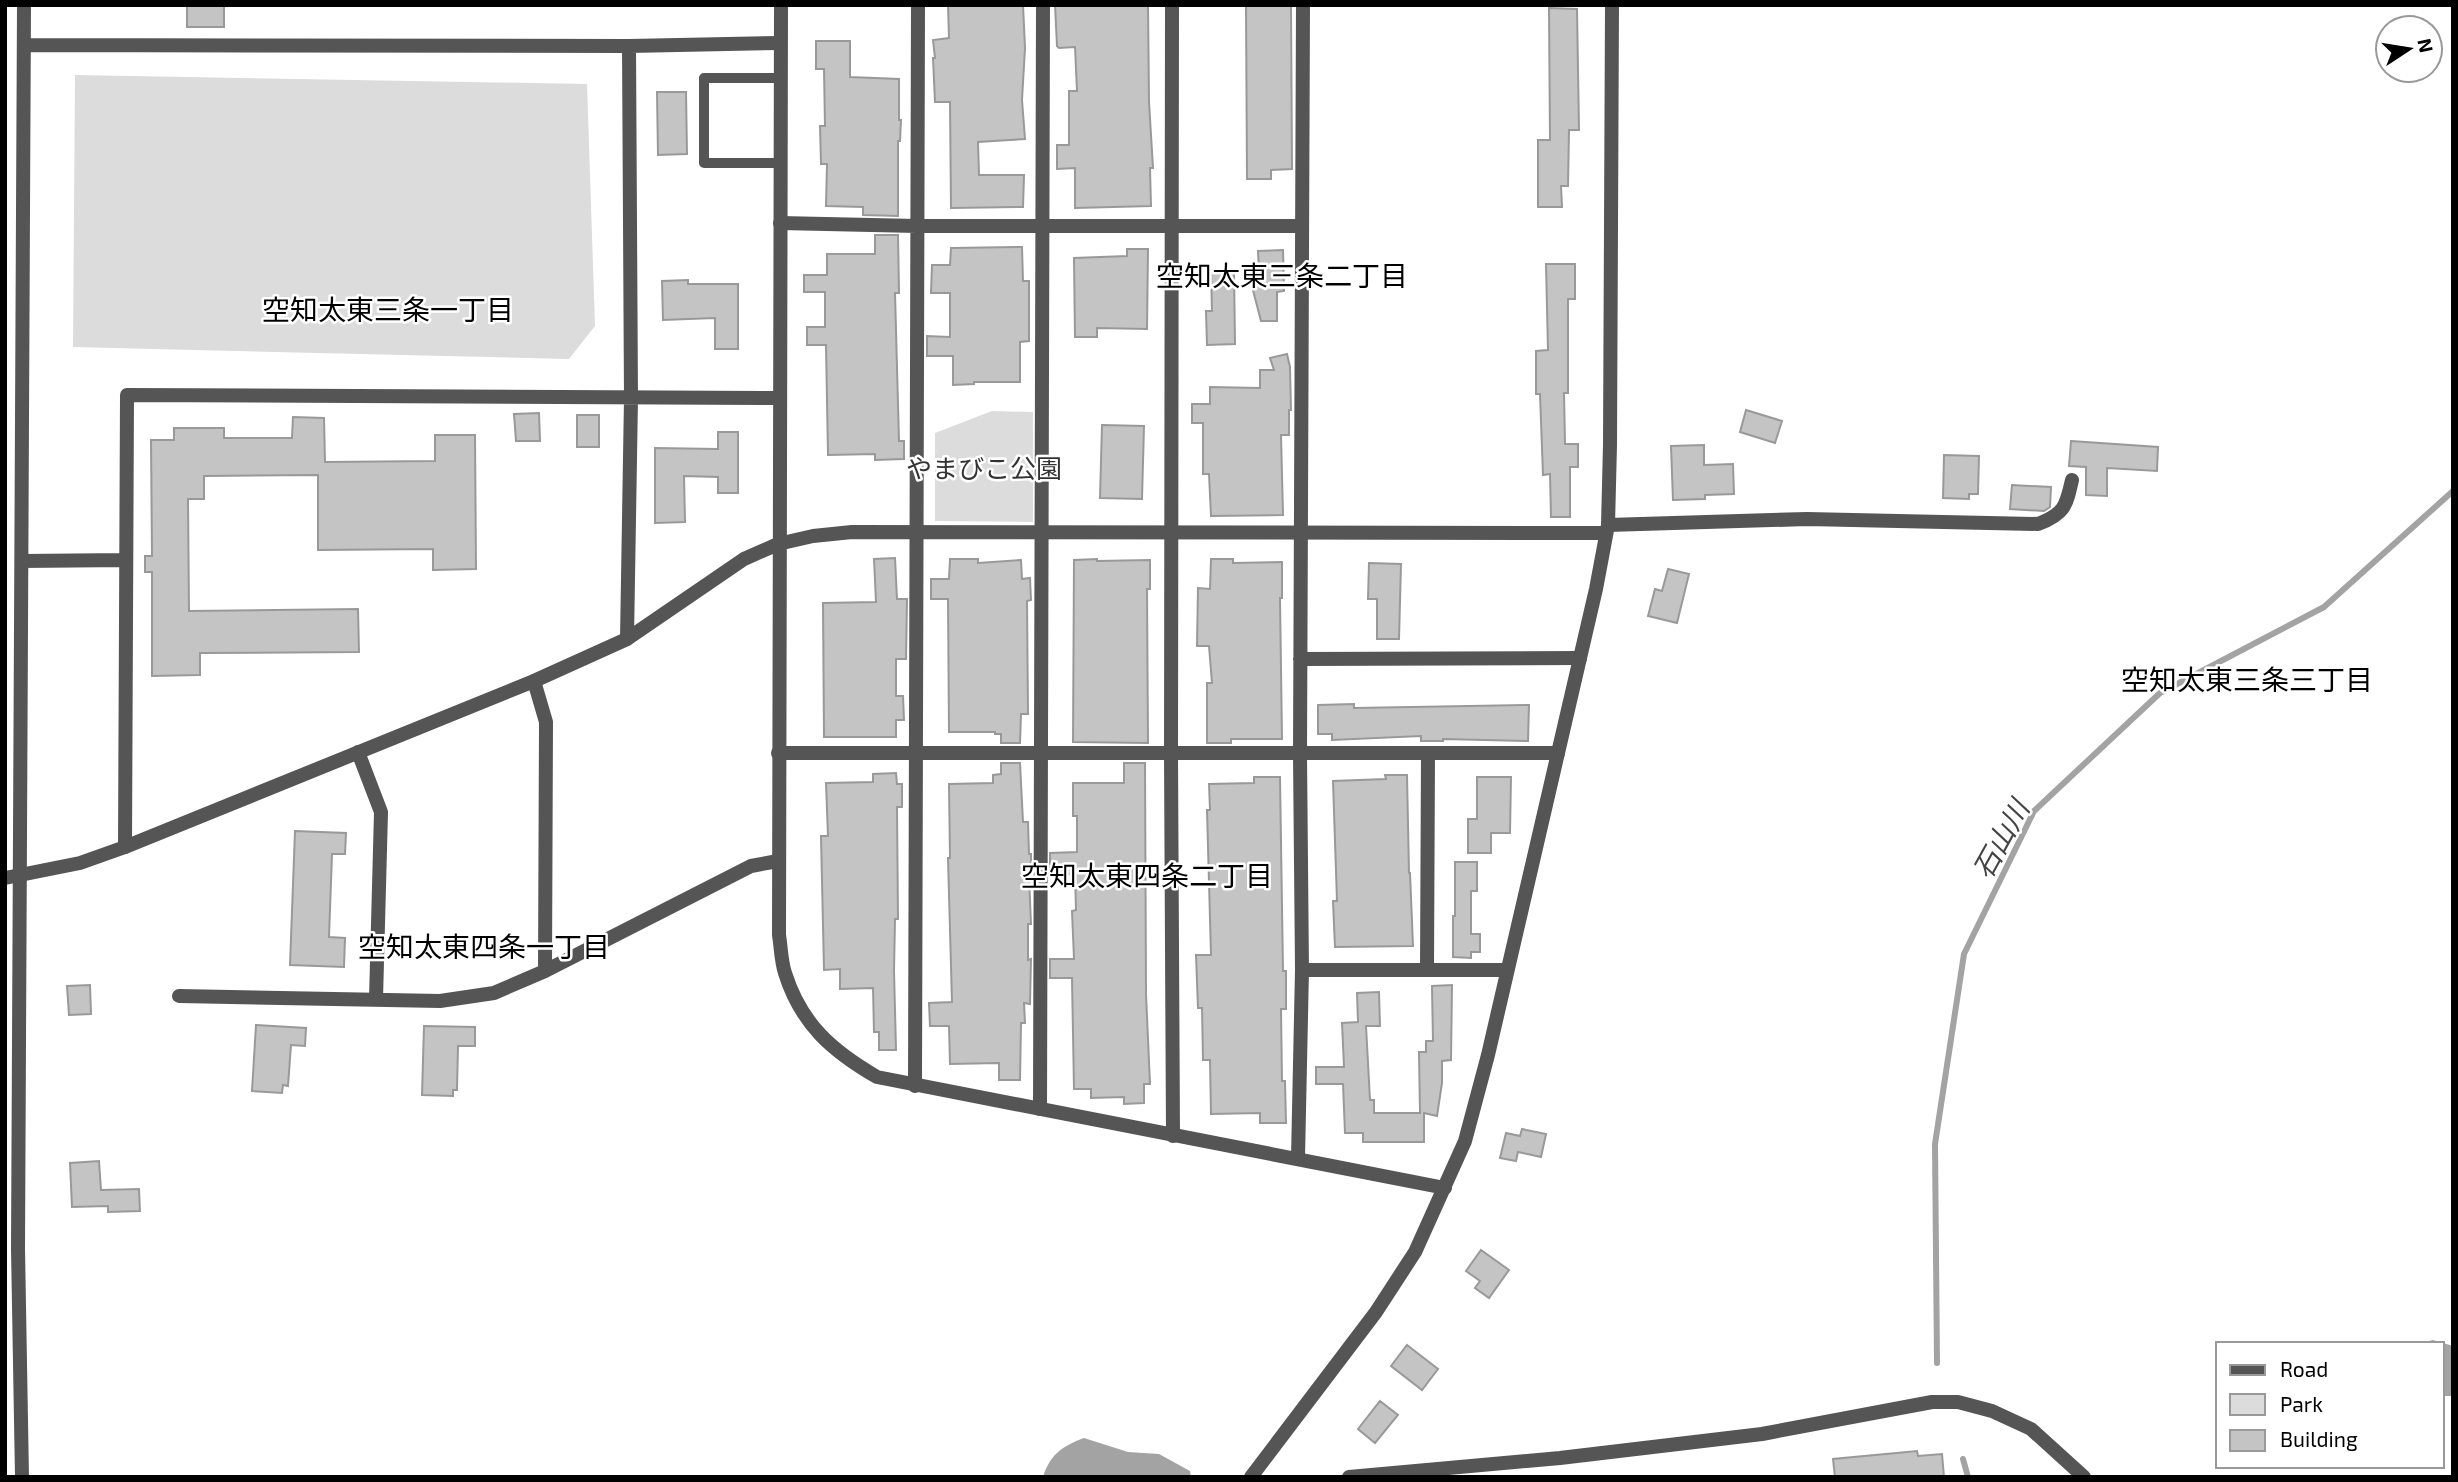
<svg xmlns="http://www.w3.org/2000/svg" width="2458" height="1482" viewBox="0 0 2458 1482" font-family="'Exo 2','Noto Sans JP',sans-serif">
<rect width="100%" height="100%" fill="#fff"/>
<!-- green -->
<path fill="#dcdcdc" d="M75 75 587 84 595 326 569 359 73 347Z
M992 411 1033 412V522L935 521V433Z"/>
<!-- water -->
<path fill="#a3a3a3" d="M2433 1340 2453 1346V1396H2442V1344H2417Z
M1084 1438 1128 1452 1159 1454 1190 1471 1191 1477H1043C1050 1455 1062 1446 1084 1438Z"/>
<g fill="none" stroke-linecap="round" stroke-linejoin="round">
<!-- stream -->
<path stroke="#a3a3a3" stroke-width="6" d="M1937 1363 1935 1144 1964 954 2034 811 2160 693 2324 607 2453 491
M1963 1459 1968 1477"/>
</g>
<!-- building -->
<path fill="#c4c4c4" stroke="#999" stroke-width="2" d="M187 5H224V27H187Z
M948 5H1023L1025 48 1022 100 1025 139 978 142 979 175H1024L1023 207 951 208 950 102H935L933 58H935L933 40 949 38Z
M1055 5H1148L1149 102 1153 168H1150L1151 206 1075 208V168L1057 169V145H1069V91H1077L1075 47 1059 48 1057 46Z
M1246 5H1291L1292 169 1271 170V179H1247Z
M1549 8 1577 9 1579 130H1569L1568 186H1561L1562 207H1538V140H1550Z
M816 41H850V77L899 79V120H901L900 141H898V216L863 215V207L826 206 827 164H821L820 126H825L824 69H816Z
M657 92H686L687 154 658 155Z
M875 235H898L899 293H895L899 441H904V459L875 460V454L828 455 826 345H807V327H825V292H804V275H827V254H875Z
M1022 247 1023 281H1029V341L1020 342V382H974V384L953 385V356H927V336L950 337V293H931L932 265H950L951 248Z
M1127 249H1148L1147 329 1097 328V337H1075L1074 258 1127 256Z
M1283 250 1284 291 1277 292V321H1261L1248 271H1259L1258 251Z
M1546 264H1575V299H1568V393H1564L1565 444H1578V467H1570V517H1551L1550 474 1543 475 1540 394H1536V351L1548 350Z
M1211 272H1234L1235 344 1207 345 1206 311H1212Z
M688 280V284H738V349H715V318L663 320 662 281Z
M1287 354 1290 367 1291 410H1289V435H1281L1283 515 1211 516 1209 474H1203V423H1192V404H1210V387L1260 388V370H1274L1270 358Z
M1746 410 1782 421 1775 443 1740 432Z
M539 413 540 441H516L514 414Z
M577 415H599V447H577Z
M293 417 324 418 325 462 435 461V435H475L476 569 433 570V549L318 550V475L204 476V499H188L189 611 358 609 359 652 200 653V675L152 676V572H145V556H152L151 440H174V428H224V438H292Z
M1102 425 1144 426 1142 499 1100 498Z
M718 432H738V493H718V477L684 476 685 522 655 523V448L718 449Z
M2071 441 2158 447 2157 471 2107 468V496L2086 495V467L2069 466Z
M1704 445V465L1733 464 1734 494 1705 495V499L1673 500 1671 446Z
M1944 455 1979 456 1978 494H1969V499L1943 498Z
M2012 485 2051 487 2050 507 2044 511 2010 509Z
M895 558 897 599H907L906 659H896V696H903L904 720H896V737H824L823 603 876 602 874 559Z
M950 559H978V563L1021 560 1022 579 1030 578 1031 600 1027 601 1028 714H1021L1020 743H1001V734H995V732H949L948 599H931V579H949Z
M1097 559V561L1150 560V589H1147L1148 743 1073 742 1074 560Z
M1211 559H1233V563L1282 562V598H1280L1282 739H1231V743H1207V683H1212L1209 646H1197L1198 588 1210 589Z
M1369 563 1401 564 1399 639H1377V599H1368Z
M1668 569 1689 574 1677 623 1648 616 1655 589 1662 591Z
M1354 704V708L1529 705 1528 741 1443 739V741H1421V736L1332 740V734H1318V705Z
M1001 763H1020L1023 822H1028L1029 854H1031V875L1029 876 1031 924H1028V960L1031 959 1030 1004 1024 1003 1025 1023H1021L1020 1080H999V1063L950 1064 949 1026H930L929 1003 952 1002 948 858H950L949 784 993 783V775L1001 774Z
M1124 763H1145L1146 994 1150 1084H1144V1103L1124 1104V1097L1091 1098V1089H1074L1072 978H1050V959H1074L1072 911 1076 910 1075 874 1050 875V853L1077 852V816H1073V783H1124Z
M896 773 897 784H902V807H897L898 919H895L894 971 896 1050H879V1032H874L873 988 840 989V969L824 970 821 836H828L826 783 873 782V774Z
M1385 775H1407L1409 873H1410L1413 946 1335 947 1333 901H1337L1333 781 1386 779Z
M1254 777H1280L1283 971H1286V1009H1281L1282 1081H1285L1286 1123H1260V1113L1211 1114 1210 1060H1203L1202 1008H1198L1196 955H1211L1207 810H1210L1209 784 1254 783Z
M1477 777H1511L1510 833H1491V853H1468V819H1477Z
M295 831 346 833 345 854H332L329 937 345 938 344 967 290 965Z
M1455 862H1477V891H1471V934H1480V952H1471V958L1453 957V916H1455Z
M90 985 91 1014 69 1015 67 986Z
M1452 985 1451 1060 1442 1061V1083L1437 1116 1424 1113V1142H1363V1133H1345L1343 1084H1316V1067H1344L1342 1023 1358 1022 1357 993 1379 992 1380 1026H1366L1370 1100H1374V1113H1420L1419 1052H1426V1041H1433L1432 986Z
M256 1025 306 1028 305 1046 291 1045 288 1086 283 1085 282 1093 252 1091Z
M424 1026 475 1027V1046H458L457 1090H453V1096L422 1095Z
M1522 1129 1546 1134 1541 1157 1518 1152 1516 1161 1500 1158 1506 1133 1520 1136Z
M99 1161 101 1190 139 1189 140 1211 108 1212V1206L72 1207 70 1163Z
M1481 1250 1509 1270 1489 1298 1475 1288 1480 1281 1466 1271Z
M1407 1345 1438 1369 1422 1390 1391 1366Z
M1380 1401 1398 1415 1375 1443 1358 1429Z
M1917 1451 1918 1456 1942 1454 1944 1477H1835L1833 1459Z"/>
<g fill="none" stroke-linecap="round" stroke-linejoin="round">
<!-- service -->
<path stroke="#555" stroke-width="10" d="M780 163H704V78H780"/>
<!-- minor -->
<path stroke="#555" stroke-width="14" d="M1172 5 1171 754 1173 1136
M24 45 629 46 780 43
M780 223 917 226H1301
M1608 525 1807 519 2038 524C2064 514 2066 507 2072 480
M22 561 126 560
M627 639 631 398 629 46
M1300 659 1580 658
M534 681 546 722 545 971
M358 752 381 812 376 999
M778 753H1558
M125 847 127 395 779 398
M1302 970H1507
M1427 970 1428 754
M179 996 440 1001 494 993 545 971 751 866 778 861
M915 1086 918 5
M1040 1109 1043 5
M1298 1158 1302 970 1300 755 1303 5
M22 1477 18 1249 24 5
M1349 1477 1560 1458 1762 1434 1932 1402H1958L1992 1411 2031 1429 2084 1477"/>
<!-- tertiary -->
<path stroke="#555" stroke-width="14" d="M781 5 779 935C781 947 781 961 785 973 801 1024 832 1051 877 1077L1445 1188
M5 878 80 863 125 847 534 681 627 639 744 559 778 544 813 536 852 532 1606 533
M1251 1477 1376 1312 1415 1252 1465 1141 1488 1055 1596 589 1608 525 1610 445 1612 5"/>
</g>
<g text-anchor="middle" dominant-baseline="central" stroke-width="5" stroke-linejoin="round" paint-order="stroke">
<!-- park labels -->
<g font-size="26" fill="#333" stroke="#fff">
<text x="984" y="467">やまびこ公園</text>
</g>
<!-- neighbourhood labels -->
<g font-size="28" fill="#000" stroke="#fff">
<text x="1282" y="275">空知太東三条二丁目</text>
<text x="388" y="309">空知太東三条一丁目</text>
<text x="2247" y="679">空知太東三条三丁目</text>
<text x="1147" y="875">空知太東四条二丁目</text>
<text x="484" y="946">空知太東四条一丁目</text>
</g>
<!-- water labels -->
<g font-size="28" font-style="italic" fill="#444" stroke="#fff">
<text transform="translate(2000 839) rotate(-61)">石山川</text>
</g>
</g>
<!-- border -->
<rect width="2458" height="1482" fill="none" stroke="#000000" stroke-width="14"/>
<!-- legend -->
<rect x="2216" y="1342" width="228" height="126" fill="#ffffff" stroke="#999999" stroke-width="2"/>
<rect x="2230" y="1365" width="35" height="10" fill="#555555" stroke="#999999" stroke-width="2"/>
<text x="2280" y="1377" font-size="21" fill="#000000">Road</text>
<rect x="2230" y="1394" width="35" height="21" fill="#dcdcdc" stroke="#999999" stroke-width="2"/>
<text x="2280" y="1412" font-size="21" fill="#000000">Park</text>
<rect x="2230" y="1430" width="35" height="21" fill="#c4c4c4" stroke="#999999" stroke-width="2"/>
<text x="2280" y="1447" font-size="21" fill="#000000">Building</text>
<!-- north arrow -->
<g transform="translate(2409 49) rotate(78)"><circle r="33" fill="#ffffff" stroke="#999999" stroke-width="2"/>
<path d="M0-5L12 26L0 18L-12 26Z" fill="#000000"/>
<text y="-10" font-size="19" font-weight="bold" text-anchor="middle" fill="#000000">N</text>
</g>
</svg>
